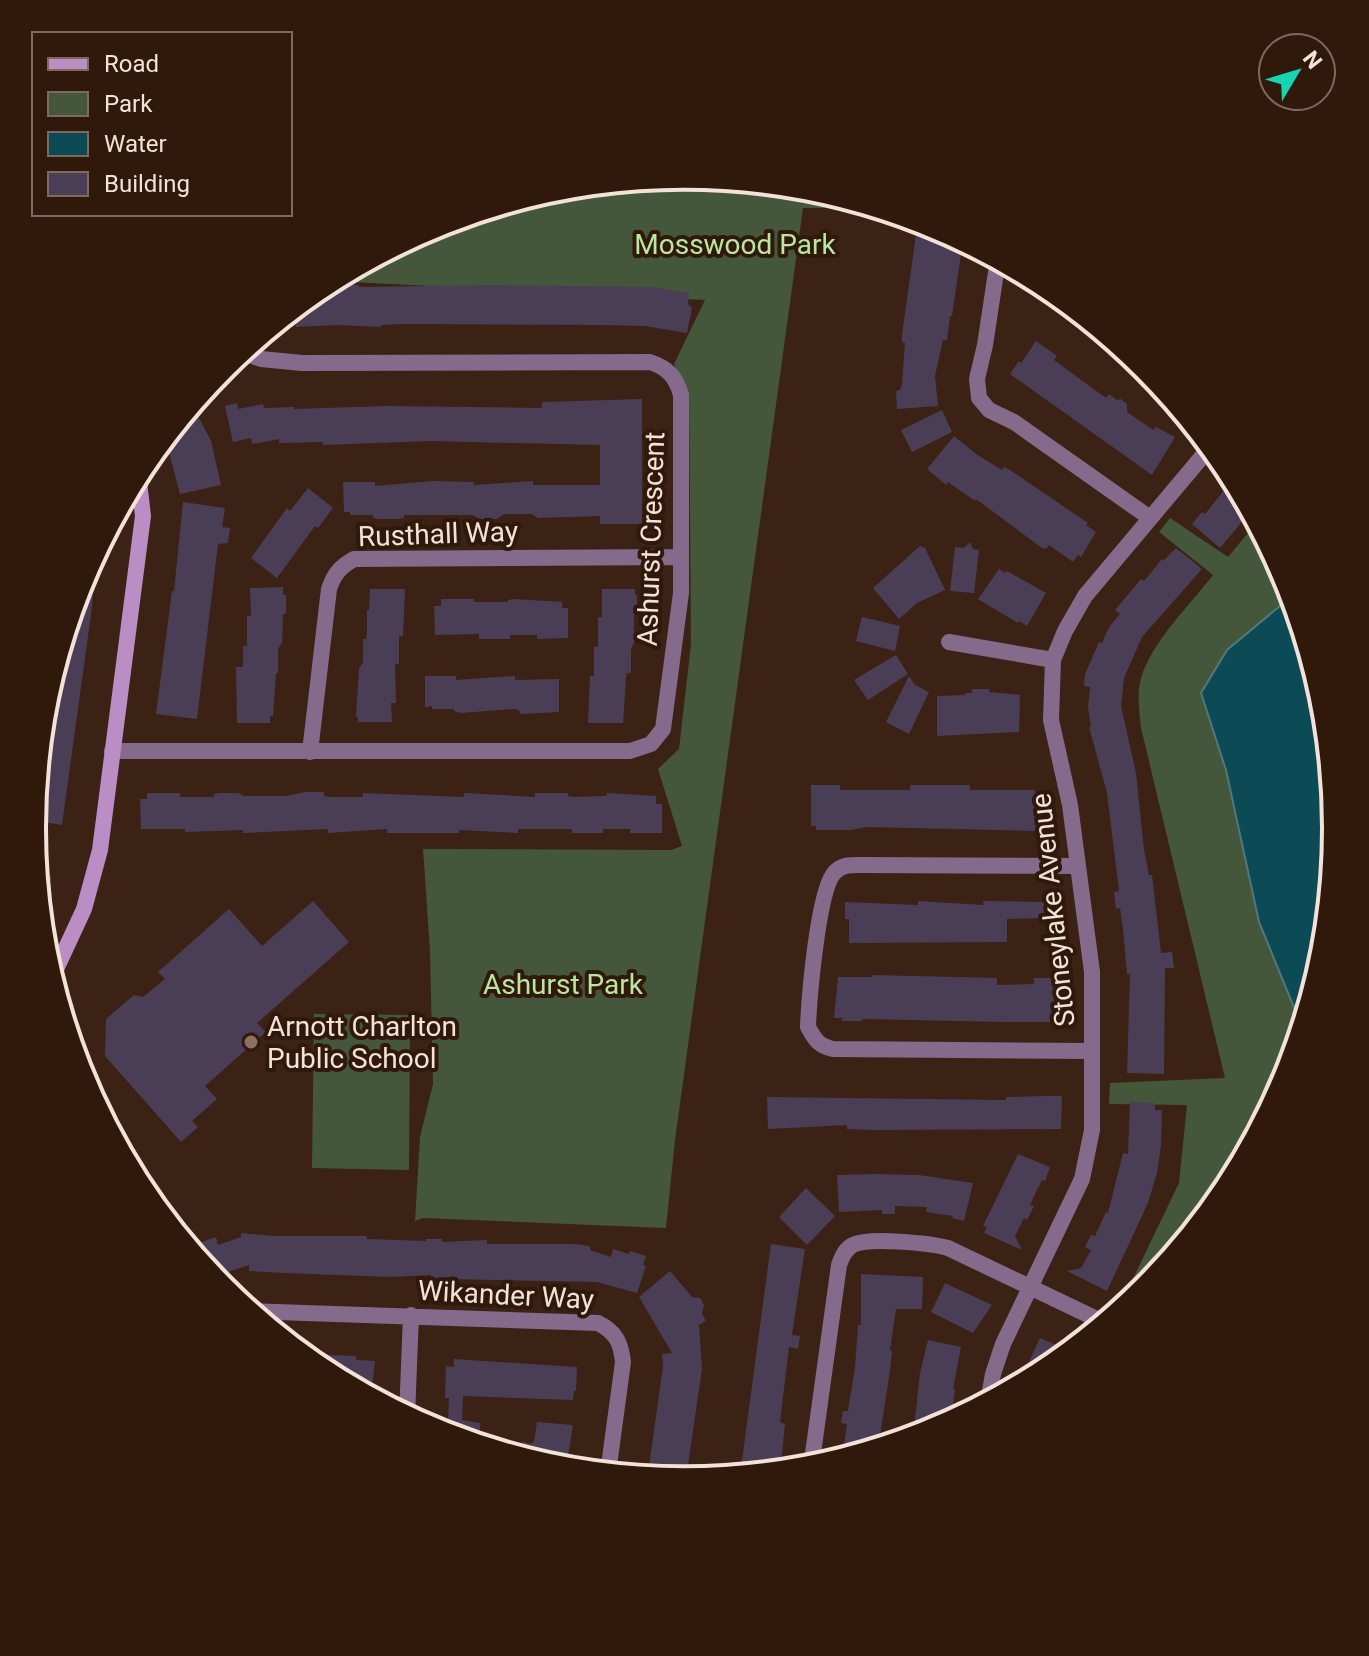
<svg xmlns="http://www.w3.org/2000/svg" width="1369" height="1656" viewBox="0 0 1369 1656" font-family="Roboto,sans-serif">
<rect width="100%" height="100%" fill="#3b2214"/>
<!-- green -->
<path fill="#44573b" d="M685 176 812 188 878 208H803L675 1140 666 1228 423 1218 415 1221 420 1137 433 1084 430 951 423 849 671 850 682 846 658 769 679 749 691 644 689 399 674 364 705 300 331 281 435 225 558 188Z
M1170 518 1228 557 1257 522 1287 579 1325 701 1337 828 1324 956 1287 1078 1227 1191 1146 1290 1116 1314 1179 1183 1187 1105 1109 1104 1110 1083 1225 1078 1141 728C1139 709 1136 690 1143 672 1157 636 1190 605 1213 575L1159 532Z
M314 1014 410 1015 409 1170 312 1168Z"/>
<!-- water -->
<path fill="#0c4a56" stroke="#51787d" stroke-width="2" d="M1288 579 1325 701 1337 828 1324 956 1300 1037V1022L1259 922 1226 770 1201 693 1227 650 1280 606Z"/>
<!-- building -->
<path fill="#4a3e56" d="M918 220 935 225 963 240 952 316H950L947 340H943L935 376 938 406 897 409 896 391 900 390 902 384 905 343 902 342V335Z
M341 285H359V287L491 285 652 287 689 293 688 304 692 308 687 333 645 326 603 325 403 324 381 325V327L337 325 296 327V307L320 287H341Z
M1036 341 1057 356 1054 360 1106 398 1109 394 1117 400 1121 399 1127 404V412L1153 430 1156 427 1175 437 1152 475 1010 374 1019 361 1021 363Z
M642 399V524H600V516L538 518 532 514H504L497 519H479L473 515H404V518L398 519H380L373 518V515H350V512H344L343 482H375V486L433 481 474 482V485L533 481V485H600V445L430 441 323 445V442L279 443V439L252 444 251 438 233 442 225 406 237 403 238 409 263 404 264 408 294 407V409L386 406 542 408V402Z
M192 404 211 441 221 485 180 494 165 437Z
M942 410 952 432 912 452 901 430Z
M954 436 976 454 1002 470 1004 467 1010 470 1088 523 1086 525 1096 532 1081 557 1078 555 1073 562 1049 545 1046 549 1042 548 976 499 975 501 948 482 946 485 927 469Z
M1234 478 1251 511 1220 548 1192 524 1202 512 1205 514Z
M308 488 333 508 318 528 315 526 277 578 251 558 287 508 290 511Z
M183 502 225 508 222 527 230 528 228 543 218 544 197 719 156 714 172 591H174Z
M970 542 973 549 979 550 974 593 950 591 955 547 964 548Z
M920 546 925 548 945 590 917 603 899 619 873 588Z
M1176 548 1202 569 1142 637 1124 678 1121 706 1136 773 1144 850 1149 875H1152L1161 953 1172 952 1174 968H1165L1164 1074 1127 1073 1130 974H1127L1123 929 1120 908 1116 909 1114 892 1119 891 1107 793 1089 727H1091L1088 707 1090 687 1084 686 1085 674 1099 642 1102 643 1109 627 1120 614 1115 610 1141 579 1144 581 1162 559 1164 560Z
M96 552 92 607 62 825 36 821 37 817 33 816 45 700 82 578Z
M999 569 1005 573 1007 571 1046 593 1027 626 1019 621 1018 623 978 599Z
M283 587V595H286V614H283L282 643 278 649V673H276L273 716H270V723H237L236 667H243V646H247V616H251L250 588Z
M370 589H405L403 636H399V664H395L396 703H391L392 722H358V717H356L359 669 363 662V639H366L367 633V610H369Z
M602 589H635V595H637V615H634V643L631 649V673H627L626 678 623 723H588L590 676H594V647H598V617H602Z
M441 599H474V602H508V600L514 599 562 602V608H568V638L537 639V635H510V639H479V634L435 635 434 606H441Z
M862 617 900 626 895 651 856 641Z
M896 655 908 674 868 700 854 680Z
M425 676H456V680L515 676V680L559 679V712L520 714 519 710 513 709 461 713 454 711V709H432V706L425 707Z
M909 676 915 685 929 692 909 734 886 722Z
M972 689H989V692L1020 695 1019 732 937 736V696L965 695V693H972Z
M811 785H840V790H910V785H970V790H1035V802H1039V827H1035V831L867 827 851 830H816V826H811Z
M305 792H324V796L330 797H363V793L464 797V793L535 797V793H568V796L574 797 602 796H607V793L656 796V804H662V833H630V829H603V833H572V829H518V833L459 830V833H387V829L328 833V829L243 833V830L185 832V829H141L140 799H147V793H180V797H214V794L220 793H238L244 796H285Z
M36 871 52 876 40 912Z
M313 901 349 942 257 1023 266 1032 205 1086 217 1099 192 1121 198 1127 181 1142 105 1056 106 1019 134 995 143 997 165 979 158 972 229 909 262 946Z
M918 901 984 905 983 901 1048 902V918L1007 919V942L849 943V919H845V902L918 905Z
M873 975 997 978V985L1034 984V978H1062V1019H1057V1022H1006L862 1019V1021H842V1018H834L838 977H872Z
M1048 1096H1062L1061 1129 872 1130 847 1129V1125L768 1129 767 1097 1006 1100V1097Z
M1130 1102 1155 1103V1110H1162L1161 1145 1157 1173 1148 1203 1107 1291 1067 1271 1081 1268 1091 1250 1085 1247 1091 1235 1095 1236 1106 1212 1108 1213 1123 1153 1128 1154Z
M1018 1154 1050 1167 1045 1181 1042 1180 1036 1192 1030 1205 1034 1206 1027 1220 1024 1218 1015 1236 1022 1250 984 1233 987 1227 983 1226Z
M876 1174 919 1175 973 1183 964 1221 952 1218 953 1216 926 1212 927 1207 895 1206V1214H882V1210L839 1212 837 1175Z
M806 1188 835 1216 807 1245 779 1217Z
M241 1233 273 1236H367V1239L426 1241V1239H442V1242L487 1240V1244H574L590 1246V1250L611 1257 613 1249 629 1254 630 1251 646 1256 643 1265 646 1266 637 1293 597 1282 444 1279 431 1278V1275L391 1277 284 1273 249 1271V1265L213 1277 188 1247 216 1237 218 1245 241 1237Z
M771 1244 805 1249 792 1335 800 1336 798 1349 789 1347 780 1422 785 1424 781 1462H778L777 1471 740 1475Z
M670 1271 692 1297 700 1298 704 1305 702 1314 706 1321 699 1325 702 1369 686 1479 648 1474 663 1366 662 1354 672 1353 639 1297Z
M861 1274 923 1277 922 1309H896L890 1350 892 1351 890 1371 878 1448 842 1459 847 1424 841 1423 843 1411H848L855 1367 858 1325H861Z
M945 1283 992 1305 973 1333 931 1312Z
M1040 1338 1071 1351 1042 1373 1027 1366Z
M928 1340 961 1347 953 1389H955L951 1422 934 1431 913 1437 920 1373Z
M302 1354 356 1356V1360L375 1361 371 1397 322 1370Z
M454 1359 577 1367 576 1391H574L573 1400 463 1396 462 1420 480 1423V1444L444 1434V1422L448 1423 449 1398H445L446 1366 454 1367Z
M537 1422 573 1425 568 1456H564L563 1468 521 1457 523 1442 531 1444 534 1441Z"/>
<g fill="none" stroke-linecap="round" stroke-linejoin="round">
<!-- street -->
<path stroke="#866a8c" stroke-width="16" d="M998 259 985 345 977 379 979 398 989 410 1014 422 1150 518
M949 642 1053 660
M112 751H630L651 744 663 729 681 593V395C676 377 668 368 650 362L302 363 261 359 241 352
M310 752 329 589C334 574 340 567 354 559L681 557
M1078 866 858 865C849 865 842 865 835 872 818 888 809 1000 808 1027 815 1040 819 1046 833 1049L1092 1051
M250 1311 598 1323C616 1332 621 1343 623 1362L608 1473
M988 1402 993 1374 1003 1344 1082 1179 1092 1130V972L1070 805 1051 720 1053 660 1065 631 1085 596 1211 446
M407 1416 411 1315
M811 1468 839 1265C842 1257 845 1249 853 1245 868 1237 930 1243 948 1248L1105 1323"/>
<!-- secondary -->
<path stroke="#ba8ec5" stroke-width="16" d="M52 978 84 909 100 850 143 516 138 473"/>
</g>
<!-- markers -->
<circle fill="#8d6e63" stroke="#30190b" stroke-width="3" cx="251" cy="1042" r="8"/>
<g text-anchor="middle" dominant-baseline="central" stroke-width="8" stroke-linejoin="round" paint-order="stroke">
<!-- park labels -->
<g font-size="28" fill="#b7e7a0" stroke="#30190b">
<text x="735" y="244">Mosswood Park</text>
<text x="563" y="984">Ashurst Park</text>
</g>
<!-- street labels -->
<g font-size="28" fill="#f3e2d9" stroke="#30190b">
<text transform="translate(438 534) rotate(-2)">Rusthall Way</text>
<text transform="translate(651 539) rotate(-88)">Ashurst Crescent</text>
<text transform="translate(1053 910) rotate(-96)">Stoneylake Avenue</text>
<text transform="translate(506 1295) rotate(3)">Wikander Way</text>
</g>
<!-- poi labels -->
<g font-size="28" fill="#f3e2d9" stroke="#30190b" text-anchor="start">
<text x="267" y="1026">Arnott Charlton<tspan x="267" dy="32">Public School</tspan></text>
</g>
</g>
<!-- crop -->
<path d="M0 0H1369V1656H0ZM46 828a638 638 0 1 1 1276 0a638 638 0 1 1-1276 0Z" fill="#30190b" fill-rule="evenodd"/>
<path fill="none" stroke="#f3e2d9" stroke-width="4" d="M46 828a638 638 0 1 1 1276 0a638 638 0 1 1-1276 0Z"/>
<!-- legend -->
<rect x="32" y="32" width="260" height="184" fill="#30190b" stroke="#7e695d" stroke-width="2"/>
<rect x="48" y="58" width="40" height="12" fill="#ba8ec5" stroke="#7e695d" stroke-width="2"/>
<text x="104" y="72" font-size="24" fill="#f3e2d9">Road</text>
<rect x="48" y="92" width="40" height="24" fill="#44573b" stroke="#7e695d" stroke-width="2"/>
<text x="104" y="112" font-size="24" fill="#f3e2d9">Park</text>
<rect x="48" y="132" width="40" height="24" fill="#0c4a56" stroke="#7e695d" stroke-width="2"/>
<text x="104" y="152" font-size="24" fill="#f3e2d9">Water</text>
<rect x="48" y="172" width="40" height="24" fill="#4a3e56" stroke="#7e695d" stroke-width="2"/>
<text x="104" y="192" font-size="24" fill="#f3e2d9">Building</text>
<!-- north arrow -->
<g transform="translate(1297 72) rotate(52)"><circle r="38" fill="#30190b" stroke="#7e695d" stroke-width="2"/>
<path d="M0-6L14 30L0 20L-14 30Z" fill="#17d5b2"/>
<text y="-12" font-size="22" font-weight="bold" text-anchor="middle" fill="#f3e2d9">N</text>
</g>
</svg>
